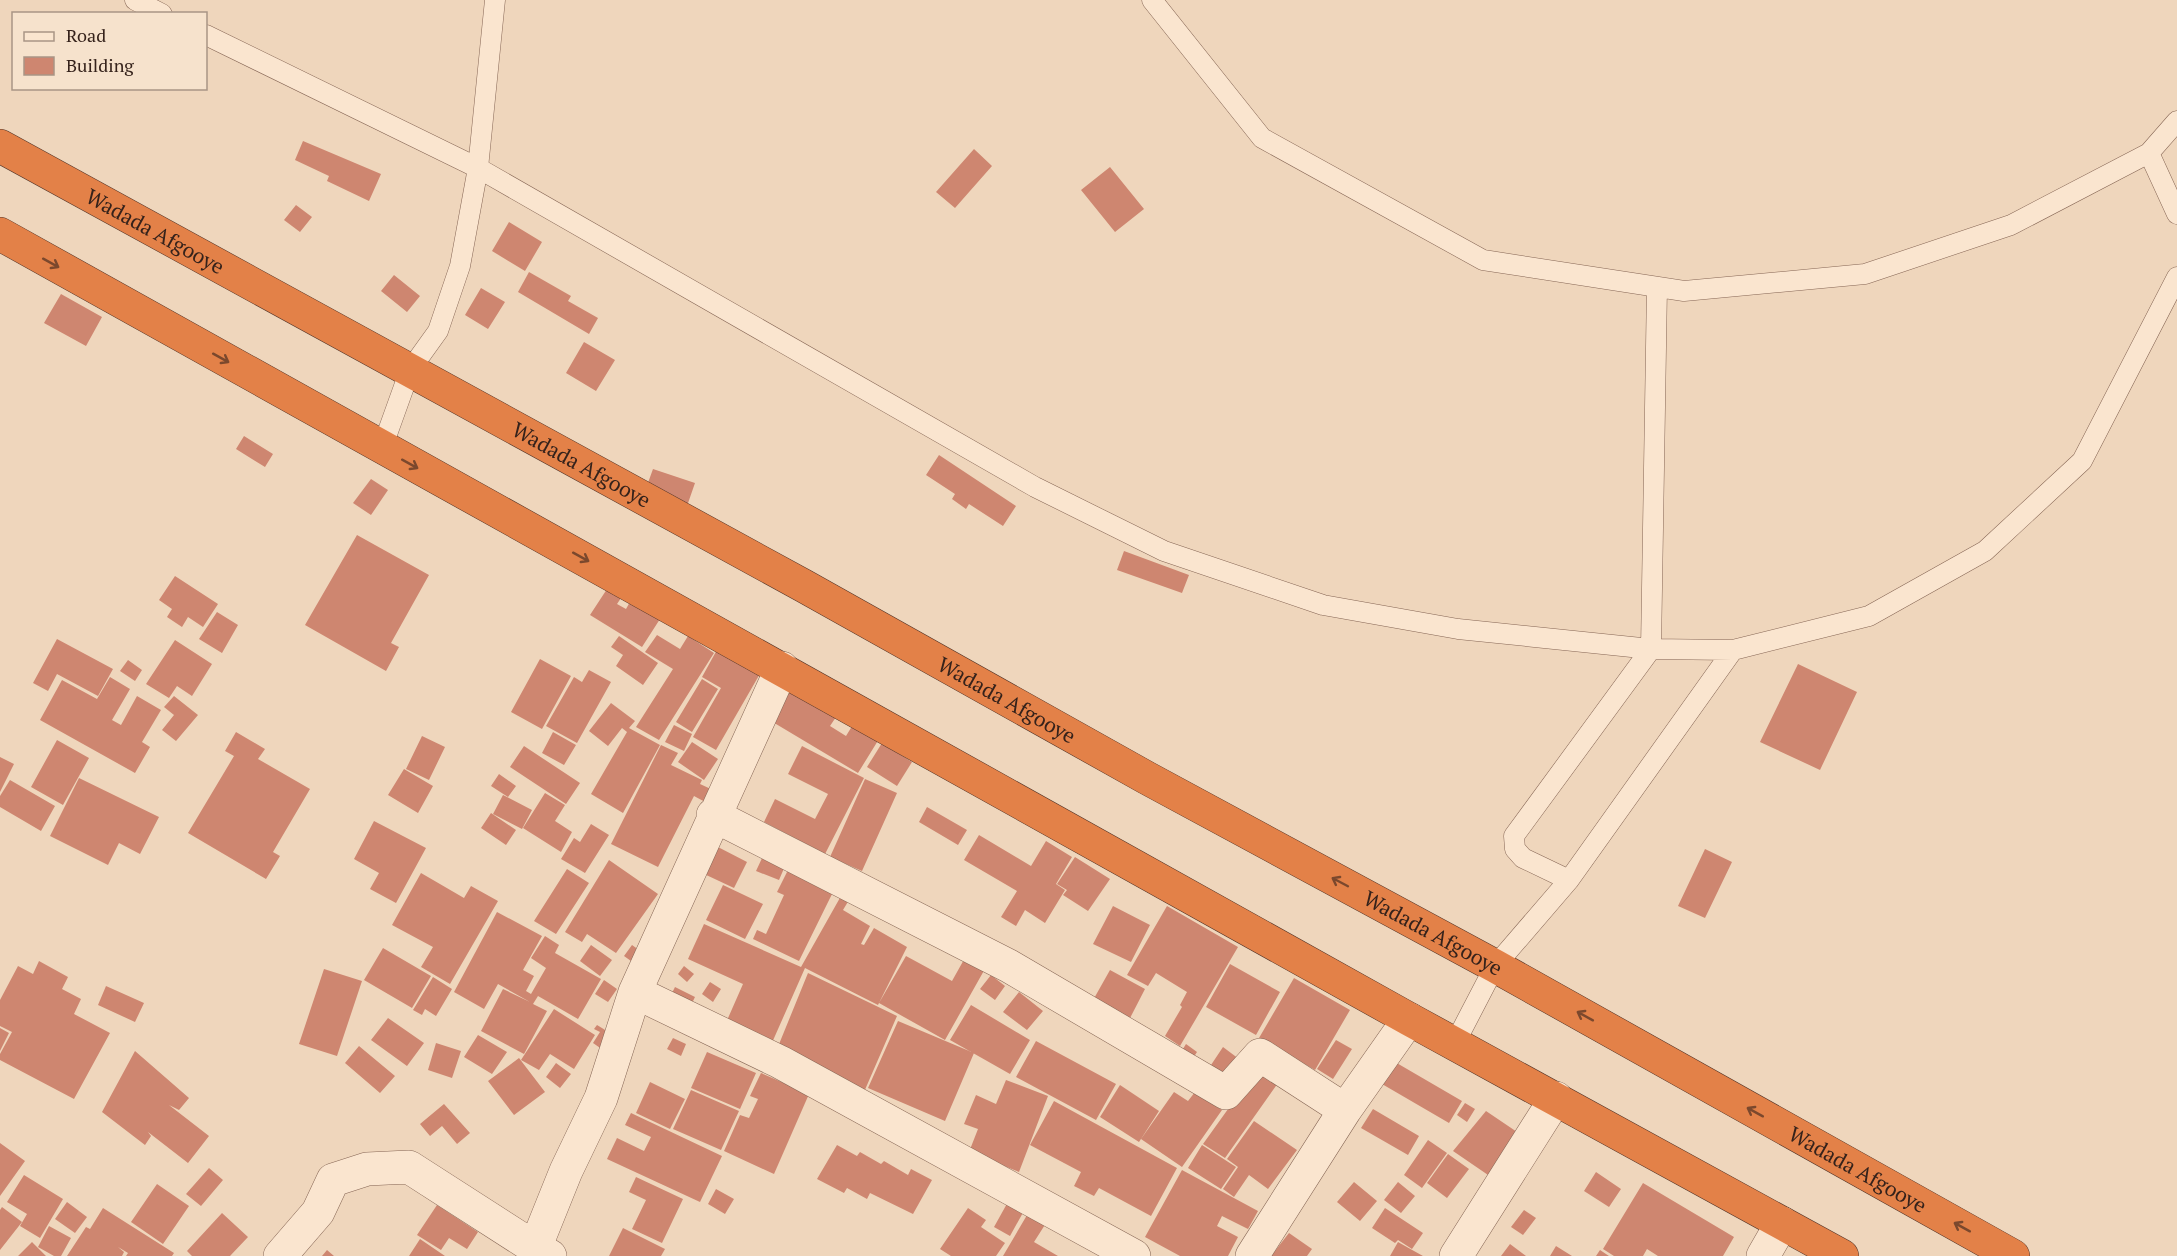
<svg xmlns="http://www.w3.org/2000/svg" width="2177" height="1256" viewBox="0 0 2177 1256" font-family="'PT Serif',serif">
<rect width="100%" height="100%" fill="#efd6bc"/>
<!-- building -->
<path fill="#ce8670" d="M303 141 381 174 369 201 327 181 329 176 295 160Z
M974 149 992 166 955 208 936 192Z
M1110 167 1144 209 1115 232 1081 190Z
M296 205 312 217 300 232 284 220Z
M509 222 542 242 525 271 492 251Z
M529 272 571 296 568 301 598 318 589 334 518 292Z
M394 275 420 296 407 312 381 291Z
M481 288 505 302 488 329 465 315Z
M61 294 102 317 86 346 44 323Z
M584 342 615 360 596 391 566 373Z
M244 436 273 454 265 467 236 449Z
M939 455 1016 506 1003 526 969 504 966 509 952 499 955 494 926 475Z
M653 469 695 483 687 506 645 491Z
M371 479 388 490 371 515 353 503Z
M357 535 429 575 391 643 399 647 386 671 305 625Z
M1124 551 1189 575 1182 593 1117 570Z
M175 576 218 604 203 627 188 617 182 627 167 617 172 609 159 600Z
M607 589 621 598 617 604 626 609 631 600 660 619 642 647 590 615Z
M217 612 238 625 222 653 199 639Z
M657 635 680 649 688 636 714 653 659 740 636 727 673 669 645 652Z
M619 636 658 663 643 685 616 666 623 655 611 647Z
M57 639 113 669 98 696 57 674 48 691 33 683Z
M175 640 212 664 192 696 177 686 169 698 146 684Z
M718 648 761 672 716 750 693 737 721 688 702 677Z
M540 659 571 676 542 729 511 712Z
M128 660 142 670 135 681 120 671Z
M1798 664 1857 692 1820 770 1760 742Z
M589 670 611 682 577 743 546 726 574 677 582 682Z
M110 677 130 689 112 720 121 725 137 696 161 710 142 742 150 747 135 773 40 720 62 680 97 699Z
M702 679 718 689 692 732 676 722Z
M791 689 836 717 830 726 846 736 854 723 879 739 858 773 771 721Z
M174 696 198 715 176 741 162 730 174 715 164 707Z
M611 703 635 721 629 728 660 745 623 813 591 794 627 732 622 728 608 746 589 731Z
M674 725 692 734 684 751 665 742Z
M236 732 265 749 258 759 310 789 273 852 280 856 266 879 188 833 234 756 225 751Z
M553 732 576 745 564 765 542 753Z
M422 736 445 747 429 780 406 769Z
M57 740 89 758 63 805 31 787Z
M692 742 718 759 704 780 678 762Z
M882 743 912 762 897 786 867 767Z
M661 745 678 753 671 765 702 780 700 784 713 790 707 803 694 796 658 867 611 844Z
M524 746 580 783 566 804 510 767Z
M802 746 864 778 825 854 764 822 775 799 815 819 828 794 788 774Z
M0 757 14 764 0 792Z
M404 769 433 786 418 813 388 795Z
M499 774 516 786 508 797 491 786Z
M79 778 159 817 140 854 119 843 108 865 50 836Z
M865 779 897 793 862 871 830 857Z
M10 780 55 806 41 831 0 807V796Z
M545 793 565 805 555 821 572 832 561 852 523 828Z
M503 795 532 810 522 829 493 814Z
M927 807 967 830 958 845 919 822Z
M491 813 516 830 506 845 481 828Z
M374 821 426 848 396 903 370 889 379 873 354 859Z
M591 824 609 835 585 873 561 859 574 838 580 842Z
M979 835 1031 866 1046 841 1072 857 1056 884 1065 890 1045 923 1025 910 1016 926 1001 917 1017 891 964 860Z
M716 846 747 862 734 888 702 873Z
M1705 849 1732 862 1705 918 1678 906Z
M763 856 785 866 779 880 756 871Z
M1075 857 1110 879 1088 911 1063 895 1067 890 1057 884Z
M609 860 658 894 616 953 587 934 582 942 565 932Z
M789 868 833 892 799 961 753 939 757 930 766 934 784 895 777 892Z
M567 869 589 883 556 934 534 921Z
M421 873 464 898 471 886 498 901 450 984 421 967 433 947 392 925Z
M723 885 763 904 745 939 706 920Z
M841 896 849 900 843 910 870 926 861 944 864 945 874 928 907 947 878 1005 805 968 771 1045 725 1025 743 984 688 959 704 924 801 967Z
M1113 906 1150 925 1131 962 1093 944Z
M1167 906 1238 947 1180 1046 1165 1036 1182 1007 1180 1005 1187 992 1156 973 1148 986 1127 975Z
M497 912 542 936 523 970 534 976 526 991 531 994 546 968 531 958 545 936 559 945 555 953 601 979 578 1019 538 996 533 1004 547 1011 524 1054 481 1031 503 989 530 1002 498 984 484 1009 454 992Z
M591 945 612 960 600 976 580 961Z
M632 945 639 950 631 961 624 956Z
M383 948 431 976 412 1008 364 980Z
M906 956 952 981 966 956 986 967 945 1040 879 1003Z
M39 961 68 977 62 989 81 999 74 1014 110 1033 74 1099 0 1060V1054L12 1032 0 1026V1000L18 966 33 974Z
M1230 964 1280 992 1256 1035 1206 1007Z
M684 966 694 974 687 982 678 974Z
M324 969 362 981 337 1056 299 1044Z
M1110 970 1145 989 1128 1022 1092 1002Z
M808 973 897 1016 864 1092 775 1054Z
M991 975 1005 986 995 1000 980 989Z
M433 977 452 989 436 1016 425 1009 422 1015 413 1010Z
M1294 978 1350 1010 1315 1070 1259 1038Z
M604 980 617 989 608 1002 595 994Z
M710 982 721 989 713 1002 702 994Z
M106 986 144 1003 135 1022 98 1005Z
M675 987 695 997 689 1009 669 999Z
M1019 992 1043 1011 1027 1030 1003 1012Z
M971 1005 1030 1040 1010 1074 950 1040Z
M554 1009 595 1035 574 1069 550 1054 539 1070 521 1060Z
M388 1018 424 1043 407 1066 371 1040Z
M898 1021 974 1053 945 1121 868 1088Z
M597 1025 615 1036 606 1052 593 1043 600 1032 594 1029Z
M0 1028 9 1033 0 1051Z
M478 1035 507 1052 492 1074 464 1057Z
M673 1038 686 1044 681 1056 667 1049Z
M1336 1040 1352 1049 1333 1079 1317 1069Z
M1036 1041 1116 1084 1096 1120 1016 1077Z
M436 1043 461 1051 452 1078 428 1070Z
M1186 1044 1197 1052 1189 1064 1178 1057Z
M359 1046 395 1076 380 1093 345 1063Z
M1223 1047 1243 1062 1227 1085 1207 1071Z
M135 1051 189 1098 179 1110 169 1105 209 1136 188 1163 148 1132 151 1136 145 1145 102 1112Z
M707 1052 756 1073 740 1109 691 1088Z
M519 1058 545 1092 514 1115 488 1081Z
M1395 1062 1462 1101 1449 1123 1382 1084Z
M556 1063 571 1074 560 1088 546 1077Z
M1256 1070 1278 1083 1225 1158 1203 1144Z
M761 1073 809 1094 774 1174 724 1151 740 1115 749 1118 758 1099 750 1096Z
M1006 1080 1048 1096 1019 1172 969 1152 978 1129 964 1124 976 1095 996 1104Z
M650 1082 685 1099 670 1129 636 1113Z
M1120 1085 1159 1111 1139 1142 1100 1117Z
M691 1090 739 1111 721 1150 673 1129Z
M1174 1092 1188 1101 1195 1092 1222 1110 1182 1167 1141 1139Z
M1054 1101 1177 1168 1151 1216 1099 1188 1094 1196 1074 1186 1081 1172 1030 1145Z
M1465 1103 1475 1109 1467 1122 1457 1115Z
M444 1104 470 1133 457 1144 442 1126 430 1136 420 1124Z
M1373 1109 1419 1136 1408 1155 1361 1128Z
M1486 1111 1520 1134 1491 1177 1453 1151Z
M631 1113 722 1156 700 1202 607 1159 617 1138 644 1151 651 1137 625 1125Z
M1254 1121 1297 1150 1268 1189 1249 1175 1234 1197 1223 1189 1238 1167 1227 1159Z
M1428 1140 1447 1153 1422 1188 1404 1175Z
M0 1143 25 1161 0 1196Z
M837 1145 857 1156 860 1152 881 1164 884 1161 908 1175 911 1169 932 1180 913 1214 870 1193 867 1199 847 1188 844 1193 817 1179Z
M1202 1145 1236 1167 1221 1189 1188 1168Z
M1448 1154 1469 1169 1447 1198 1427 1183Z
M209 1168 223 1180 201 1206 186 1194Z
M1182 1170 1258 1211 1248 1229 1222 1216 1217 1226 1238 1237 1228 1256H1180L1145 1237Z
M1596 1172 1621 1189 1609 1207 1584 1191Z
M24 1175 63 1199 40 1238 20 1226 27 1214 7 1202Z
M636 1177 683 1199 662 1243 632 1229 646 1200 629 1192Z
M1354 1182 1377 1201 1360 1221 1337 1202Z
M1398 1182 1415 1196 1401 1213 1384 1200Z
M1643 1183 1734 1237 1723 1256H1658L1647 1249 1643 1256H1614L1603 1249Z
M157 1184 189 1206 163 1244 131 1222Z
M716 1189 734 1199 725 1214 708 1204Z
M1009 1200 1025 1209 1010 1236 994 1227Z
M67 1202 87 1217 75 1233 55 1219Z
M437 1205 478 1232 467 1249 449 1238 441 1250 417 1235Z
M2 1207 22 1222 0 1250V1210Z
M103 1208 174 1253 172 1256H126L128 1253 118 1247 124 1252 122 1256H67L86 1227 90 1229Z
M968 1208 986 1220 981 1227 1005 1243 996 1256H951L940 1249Z
M1385 1208 1423 1233 1412 1249 1398 1240 1395 1243 1372 1228Z
M1030 1210 1048 1220 1034 1242 1058 1256H1003Z
M1524 1210 1536 1218 1523 1235 1511 1227Z
M222 1213 248 1237 230 1256H192L187 1251Z
M49 1226 71 1238 61 1256H54L38 1247Z
M623 1228 665 1249 661 1256H609Z
M1289 1233 1312 1249 1307 1256H1271Z
M420 1239 445 1256H409Z
M32 1242 46 1256H18Z
M1398 1242 1414 1251 1423 1256H1390Z
M1510 1244 1526 1256H1501Z
M1556 1246 1572 1256H1550Z
M327 1250 334 1256H322Z
M1600 1250 1609 1256H1596Z"/>
<g fill="none" stroke-linecap="round" stroke-linejoin="round">
<!-- lane casing -->
<g stroke="#866655" stroke-width="21">
<path id="lane" d="M135 0 162 14
M1152 0 1262 138 1483 260 1684 291 1865 274 2011 225 2149 153 2177 121
M206 35 478 168 1035 487 1164 551 1323 605 1458 629 1651 649 1733 650 1869 616 1985 551 2082 461 2177 277
M2149 153 2177 214
M382 448 410 370 438 331 460 266 478 168 495 0
M1569 880 1523 858 1515 849 1514 836 1651 649 1657 287
M1455 1043 1495 966 1569 880 1733 650"/>
</g>
<!-- street casing -->
<g stroke="#866655" stroke-width="34">
<path id="street" d="M713 815 1009 966 1226 1093 1260 1055 1345 1110
M635 992 780 1062 1134 1256
M280 1256 318 1212 333 1180 367 1169 409 1167 535 1248
M550 1256 535 1248 566 1171 601 1098 635 992 782 668
M1252 1256 1345 1110 1409 1019
M1456 1256 1556 1098
M1763 1256 1782 1223"/>
</g>
<!-- highway casing -->
<g stroke="#54362a" stroke-width="34">
<g id="highway">
<path id="s1" d="M0 146 804 586 1147 778 1495 966 2013 1256"/>
<path d="M0 234 1409 1019 1842 1256"/>
</g>
</g>
<!-- lane -->
<use href="#lane" stroke="#fae5cf" stroke-width="20"/>
<!-- street -->
<use href="#street" stroke="#fae5cf" stroke-width="33"/>
<!-- highway -->
<use href="#highway" stroke="#e38148" stroke-width="33"/>
</g>
<!-- one-way arrows -->
<defs><path id="oneway-shaft" d="M-6 0H5M1.5-3L5.5 0L1.5 3" fill="none" stroke-width="1.6" stroke-linecap="round" stroke-linejoin="round" transform="scale(1.5)"/></defs>
<g stroke="#7b482d">
<use href="#oneway-shaft" transform="translate(51 263) rotate(29)"/>
<use href="#oneway-shaft" transform="translate(221 358) rotate(29)"/>
<use href="#oneway-shaft" transform="translate(410 464) rotate(29)"/>
<use href="#oneway-shaft" transform="translate(581 557) rotate(29)"/>
<use href="#oneway-shaft" transform="translate(1340 882) rotate(-152)"/>
<use href="#oneway-shaft" transform="translate(1585 1016) rotate(-151)"/>
<use href="#oneway-shaft" transform="translate(1755 1112) rotate(-151)"/>
<use href="#oneway-shaft" transform="translate(1962 1227) rotate(-151)"/>
</g>
<g text-anchor="middle" dominant-baseline="central" stroke-width="4.5" stroke-linejoin="round" paint-order="stroke">
<!-- street labels -->
<g font-size="21" fill="#35221b" stroke="#f6e2cc">
<text stroke="none"><textPath href="#s1" startOffset="177">Wadada Afgooye</textPath></text>
<text stroke="none"><textPath href="#s1" startOffset="663">Wadada Afgooye</textPath></text>
<text stroke="none"><textPath href="#s1" startOffset="1149">Wadada Afgooye</textPath></text>
<text stroke="none"><textPath href="#s1" startOffset="1635">Wadada Afgooye</textPath></text>
<text stroke="none"><textPath href="#s1" startOffset="2121">Wadada Afgooye</textPath></text>
</g>
</g>
<!-- legend -->
<rect x="12" y="12" width="195" height="78" fill="#f6e2cc" stroke="#a99585" stroke-width="1.5"/>
<rect x="24" y="32" width="30" height="9" fill="#fae5cf" stroke="#a99585" stroke-width="1.5"/>
<text x="66" y="42" font-size="18" fill="#35221b">Road</text>
<rect x="24" y="57" width="30" height="18" fill="#ce8670" stroke="#a99585" stroke-width="1.5"/>
<text x="66" y="72" font-size="18" fill="#35221b">Building</text>
</svg>
